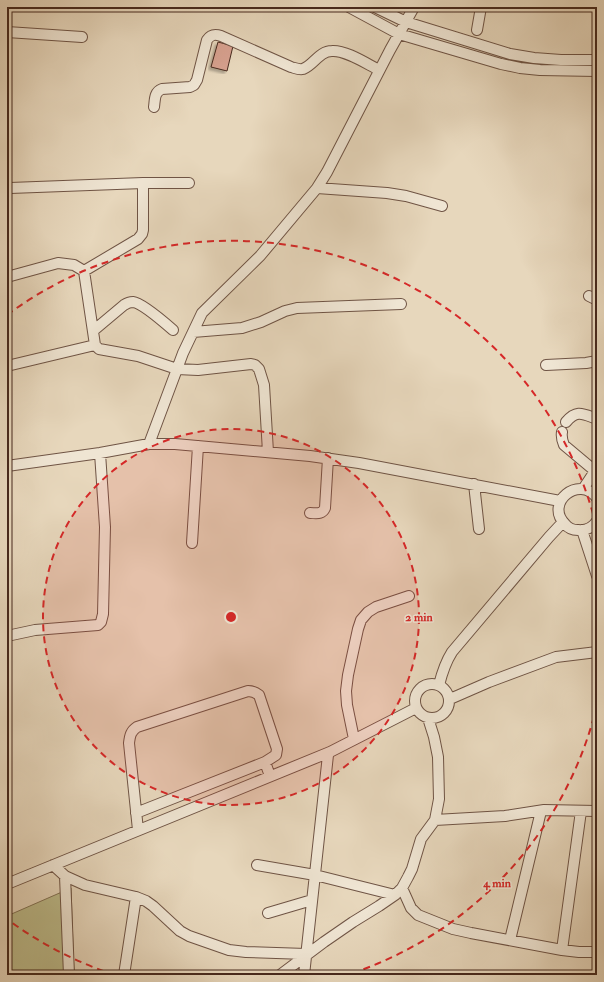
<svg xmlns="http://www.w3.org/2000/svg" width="604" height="982" viewBox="0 0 604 982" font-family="'IM FELL Double Pica',serif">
<defs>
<filter id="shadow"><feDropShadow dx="-2.5" dy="2.5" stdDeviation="1" flood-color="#0004"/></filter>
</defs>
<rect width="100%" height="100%" fill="#e7d7bc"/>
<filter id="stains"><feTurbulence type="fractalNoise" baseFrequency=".005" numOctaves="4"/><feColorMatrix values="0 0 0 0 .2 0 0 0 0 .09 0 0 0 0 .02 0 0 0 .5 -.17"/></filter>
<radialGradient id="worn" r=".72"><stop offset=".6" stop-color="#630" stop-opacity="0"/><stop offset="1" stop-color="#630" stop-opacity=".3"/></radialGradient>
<!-- green -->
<path fill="#bdbc8c" stroke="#827254" d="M71 888 74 975H7V916Z"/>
<!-- building -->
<path fill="#d6a08e" stroke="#47291d" filter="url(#shadow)" d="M218 42 233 46 227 71 211 67Z"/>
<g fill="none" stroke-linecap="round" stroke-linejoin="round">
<!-- minor casing -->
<g stroke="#6f5445" stroke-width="12">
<path id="minor" d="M349 7 399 34 501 64 520 68 540 70 597 71
M375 7 406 22 510 54 534 58 561 60H597
M477 30 481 7
M7 32 82 37
M154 107C155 100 154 92 162 89L190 87 194 85 197 80 207 40C211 34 215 34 221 36L291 67C295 68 299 70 303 69 314 65 319 51 332 51 346 50 367 64 379 70
M143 183H189
M10 188 143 183V230L142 234 138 239 84 271 95 345 99 349 138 356 177 369 198 370 251 364 255 365 259 369 264 385 268 452
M317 188 387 193 406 196 442 206
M7 277 58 263 74 265 84 271
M589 296 597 300
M93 331 124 305C127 303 129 302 133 302 142 303 165 323 173 330
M193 332 242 328 261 322 285 311 297 308 401 304
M546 365 586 363 597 361
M7 366 95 345
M566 422C577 409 583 414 597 419
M562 432C561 437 562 440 564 445L595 471
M149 444 183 353 202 313 260 256 317 188 327 172 390 50 414 7
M7 466 100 453 149 444H175L310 456 359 463 560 501
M474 484 479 529
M583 489 597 468
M597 498C579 474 544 503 565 524 568 528 573 530 578 530 586 531 593 527 597 521
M310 513C316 513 322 515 325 508L328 458
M582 530 597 576
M192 543 198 446
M7 636 35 630 98 625 101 622 103 614 105 527 100 453
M415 701a17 17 0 1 1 34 0a17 17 0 1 1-34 0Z
M439 685C442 673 445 663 452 652L549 537 563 522
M450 699 489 682 556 657 597 652
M354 739 347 705 346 691 348 675 358 629 361 620 368 612 376 607 409 596
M136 813 265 762
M435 820 505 816 544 810 597 811
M138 830 129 743C130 735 131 731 137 727L248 691C253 691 255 692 259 695L277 749 276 755 265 762 270 776
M53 865 65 876 85 885 136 897 146 901 153 906 180 931 189 936 229 950 246 952 306 954
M257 865 315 875 395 895
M65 876 69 975
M7 884 330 752 416 708
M402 888 411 908 418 915 453 929 471 933 562 950 579 952H597
M268 913 312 900
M510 940 541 811
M562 950 581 811
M124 975 136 897
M280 975 324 942 353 922 379 906 395 895 402 888 408 877 412 869 421 839 435 820 439 799 438 757 434 737 428 718
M304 975 328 755 330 752"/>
</g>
<!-- minor -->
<use href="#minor" stroke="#efe5d3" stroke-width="10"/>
</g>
<!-- distance rings -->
<circle cx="231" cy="617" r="188" fill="#d62828" fill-opacity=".12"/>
<g fill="none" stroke="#d62828" stroke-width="2" stroke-dasharray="7 5">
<circle cx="231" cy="617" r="188"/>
<path d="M597 705A376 376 0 0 1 347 975M115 975A376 376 0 0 1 7 919M7 315A376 376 0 0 1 597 529"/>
</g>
<circle cx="231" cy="617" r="6" fill="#d62828" stroke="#efe5d3" stroke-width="2"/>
<g font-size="12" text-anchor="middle" font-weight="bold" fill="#d62828" stroke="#efe5d3" stroke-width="3" stroke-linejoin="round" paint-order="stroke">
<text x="419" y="621">2 min</text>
<text x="497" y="887">4 min</text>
</g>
<!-- margin -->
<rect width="604" height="982" fill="none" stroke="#e7d7bc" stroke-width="24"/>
<rect x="8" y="8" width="588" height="966" fill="none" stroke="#47291d" stroke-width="2"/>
<rect x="12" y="12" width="580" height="958" fill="none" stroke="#47291d"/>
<rect width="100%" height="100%" filter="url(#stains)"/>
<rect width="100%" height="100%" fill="url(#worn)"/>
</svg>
